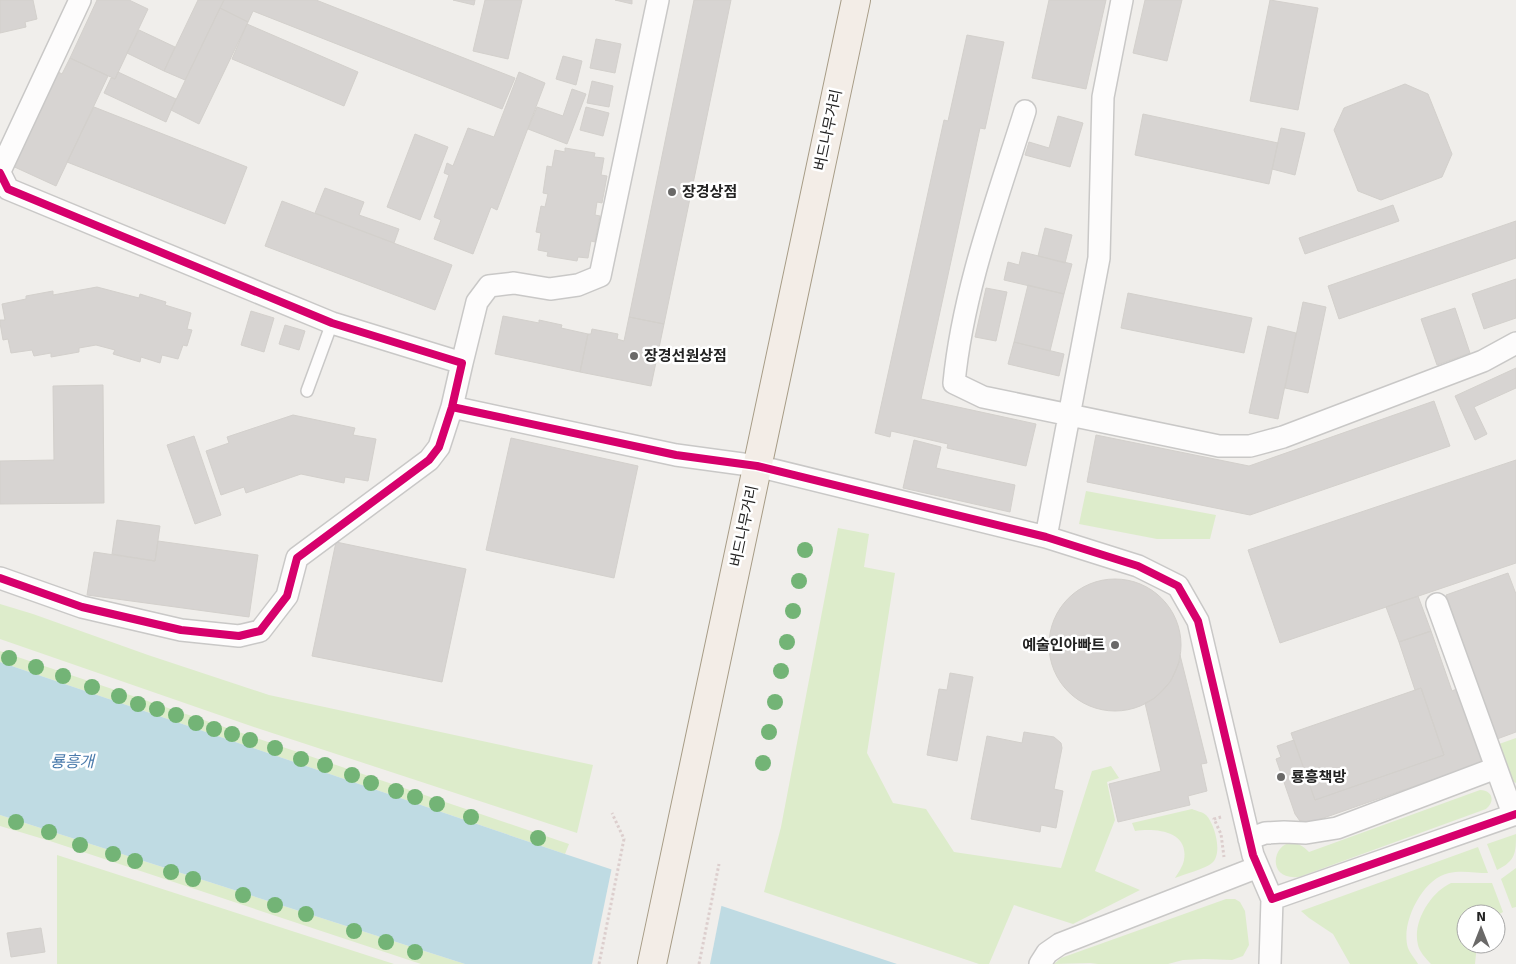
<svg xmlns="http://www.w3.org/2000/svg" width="1516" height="964" viewBox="0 0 1516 964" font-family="Signika,'Noto Sans KR',sans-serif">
<rect width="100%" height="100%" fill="#f0eeeb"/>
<!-- grass -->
<path fill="#ddeccb" d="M1086 491 1216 515 1210 539H1157L1079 524Z
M838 528 869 534 864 567 895 573 867 753 893 803 926 809 954 852 1061 868 1092 771 1111 766 1119 778 1107 782 1115 820 1095 871 1140 890 1073 924 1014 905 989 964H979L764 892 781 827Z
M0 604 33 614 148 655 269 695 593 765 577 833 257 728 0 639Z
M0 651 569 844 565 854 0 662Z
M1516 738V783L1512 781 1499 744Z
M1480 790C1492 790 1496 801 1486 809L1299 877C1257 882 1279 820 1309 852Z
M1192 809C1196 811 1203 812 1206 815 1215 824 1223 854 1212 863 1205 869 1185 874 1175 878 1178 873 1183 866 1184 860 1189 831 1156 828 1135 831L1132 823Z
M0 815 465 964H421L50 841 0 826Z
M1516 834C1516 852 1516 861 1497 870L1487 844Z
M1478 847 1488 873C1476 873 1461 870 1449 873 1423 878 1400 923 1408 948 1410 953 1415 959 1418 964H1350L1333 934 1309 918 1301 911Z
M57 855 394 964H57Z
M1516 868V907L1512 908 1501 879Z
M1451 883H1492L1503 912 1496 916V914H1466V944H1477L1475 964H1431C1426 959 1419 951 1418 945 1412 922 1431 892 1451 883Z
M1226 899H1235L1240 902 1245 911 1249 945 1243 956 1232 960 1204 959 1183 960 1168 964H1098L1090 963 1054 964 1061 958Z"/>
<!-- water -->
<path fill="#bfdbe3" d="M0 662 565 854 897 964H465L0 815Z"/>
<!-- pier -->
<path fill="#f0eeeb" d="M612 867 722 903 710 964H592Z"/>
<!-- building -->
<path fill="#d7d4d2" stroke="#d3d0cc" d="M0 0H33L37 19 25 22 26 27 0 33Z
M97 0H129L148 9 115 79 70 58Z
M198 0H224L185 80 164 71Z
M224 0H316L515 78 502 109 253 11 248 22 220 8Z
M453 0H475L474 5Z
M485 0H522L508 59 473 51Z
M615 0H632V4Z
M694 0H731L664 324 629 317Z
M1049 0H1106L1086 89 1032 78Z
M1145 0H1182L1167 61 1133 53Z
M1270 0 1318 8 1298 110 1250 101Z
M220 8 248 22 199 124 171 110Z
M247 24 358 72 344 106 232 59Z
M139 30 175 47 164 71 127 53Z
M967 35 1004 42 985 129 980 128 921 399 1036 424 1026 466 947 448 948 444 891 431 890 437 875 433 944 120 948 121Z
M596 39 621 44 615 73 590 68Z
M563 56 582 61 576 85 556 79Z
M70 58 108 76 56 186 8 164 53 69 62 74Z
M118 72 176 99 166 122 104 93 111 78 115 79Z
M519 72 545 83 497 210 491 207 473 254 434 239 441 220 434 217 449 175 444 173 447 163 453 166 468 128 494 137Z
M592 81 613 86 609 107 587 103Z
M1405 84 1428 94 1452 154 1442 177 1381 200 1358 191 1334 130 1344 108Z
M572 89 586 94 567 144 528 129 537 107 563 116Z
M94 107 247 167 225 224 67 162Z
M586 107 609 113 603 136 580 130Z
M1143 114 1278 143 1269 184 1135 155Z
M1058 116 1083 123 1070 167 1025 155 1029 142 1049 148Z
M1281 128 1305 133 1295 175 1272 169Z
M415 134 448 147 420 220 387 207Z
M565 148 595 153 594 157 604 158 601 175 607 176 602 203 597 202 595 215 600 216 595 242 591 241 588 258 578 257 577 261 547 256 548 252 538 250 541 233 536 232 541 206 545 207 548 194 543 193 547 166 552 167 555 150 565 152Z
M325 188 364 202 359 215 399 229 394 243 315 213Z
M282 201 452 265 435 310 265 246Z
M1393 205 1399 221 1305 254 1299 238Z
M1516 221V258L1339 319 1328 286Z
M1045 228 1072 235 1065 263 1038 256Z
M1022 252 1072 264 1064 294 1004 280 1008 262 1019 265Z
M1516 279V318L1484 329 1472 294Z
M1028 285 1064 294 1050 351 1014 342Z
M97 287 139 298 140 294 166 302 165 305 191 313 187 329 192 330 187 346 183 345 178 359 162 355 160 363 141 357 140 362 113 354 115 350 96 345 79 348V352L51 357V353L34 356 32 350 11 353 8 339 3 340 0 323V320H5L2 304 26 299V296L53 291V295Z
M986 288 1007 292 996 341 975 337Z
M1128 293 1252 318 1244 353 1121 328Z
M1303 302 1326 307 1308 393 1285 388Z
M1455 308 1470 353 1437 365 1421 319Z
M251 311 274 318 264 352 241 345Z
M503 316 539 323V320L562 325 561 328 588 334 580 372 495 354Z
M629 317 664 324 651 386 580 372 588 334H591L592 329 618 334 617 339 624 341Z
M285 325 305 331 299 350 279 344Z
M1268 326 1296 333 1278 419 1249 413Z
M1014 342 1064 354 1059 376 1008 364Z
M1516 368V388L1474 407 1487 434 1475 440 1455 396Z
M103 385 104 503 0 504V461L54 460 53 386Z
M1434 401 1450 446 1250 515 1087 482 1096 435 1249 466Z
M293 415 355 428 353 435 376 439 368 481 345 477 344 483 301 474 246 493 244 487 221 495 206 451 229 443 227 437Z
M194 436 221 515 195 524 167 445Z
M511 438 638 466 614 578 486 550Z
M914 440 941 447 936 468 1015 485 1010 512 903 488Z
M1516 460V563L1280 643 1248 550Z
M117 520 160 526 155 561 112 554Z
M158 541 258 555 249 617 87 595 94 552 155 561Z
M336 542 466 569 442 682 312 656Z
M1508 573 1516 594V732L1497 739 1446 595Z
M1049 645a66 66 0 1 1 132 0a66 66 0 1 1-132 0Z
M1418 596 1431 631 1399 642 1386 607Z
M1431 631 1452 691 1459 688 1482 753V760L1475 765 1312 822 1300 821 1295 814 1276 759 1281 757 1277 746 1294 740 1315 800 1444 755 1421 688 1415 690 1399 642Z
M1180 655 1207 763 1201 764 1207 791 1188 796 1190 805 1118 822 1109 784 1161 771 1145 703 1155 698 1171 681 1180 660Z
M950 673 973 677 957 761 927 755 939 689 947 690Z
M1421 688 1444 755 1315 800 1291 733Z
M1024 732 1054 737 1061 743 1062 748 1054 789 1063 791 1056 828 1041 825 1040 832 971 819 987 736 1022 743Z
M41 928 45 952 11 957 7 933Z"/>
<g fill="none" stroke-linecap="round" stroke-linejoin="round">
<!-- lane casing -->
<g stroke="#c9c8c7" stroke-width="14">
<path id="lane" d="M307 391 332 323"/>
</g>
<!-- street casing -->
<g stroke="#c9c8c7" stroke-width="24">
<path id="street" d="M1025 111C997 200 963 290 954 383L983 397 1219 446H1250L1283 437 1483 361 1516 343
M0 171 80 0
M0 173 8 189 332 323 462 363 452 407 439 447 429 460 297 558 287 596 260 631 239 636 181 630 82 607 0 578
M462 363 477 302 489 286 514 283 550 289 578 285 600 276 658 0
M452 407 676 455 757 466 1046 537 1138 566 1178 586 1198 621 1253 855 1272 899 1516 814
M1046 537 1099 258 1103 97 1122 0
M1437 604 1513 814
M1249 839 1265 833 1284 832 1306 833 1337 828 1496 768
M1040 964 1047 953 1060 944 1258 867
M1270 964 1272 899"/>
</g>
<!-- primary casing -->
<g stroke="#a79c86" stroke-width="30">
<path id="primary" d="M652 964 856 0"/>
</g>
<!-- path -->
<path stroke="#dccecd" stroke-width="3" stroke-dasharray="2.5 2.5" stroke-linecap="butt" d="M1221 817 1214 819 1221 834 1224 857
M599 964 624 839 612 813
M699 964 719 864"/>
<!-- lane -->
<use href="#lane" stroke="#fdfcfc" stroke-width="11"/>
<!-- street -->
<use href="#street" stroke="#fdfcfc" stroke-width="21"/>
<!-- primary -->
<use href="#primary" stroke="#f3ede7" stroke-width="28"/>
<!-- cycleway casing -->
<g stroke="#fff" stroke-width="11">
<path id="cycleway" d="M0 173 8 189 332 323 462 363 452 407 439 447 429 460 297 558 287 596 260 631 239 636 181 630 82 607 0 578
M452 407 676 455 757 466 1046 537 1138 566 1178 586 1198 621 1253 855 1272 899 1516 814"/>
</g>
<!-- cycleway -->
<use href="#cycleway" stroke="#d6006c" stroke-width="8"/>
</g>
<!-- trees -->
<g fill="#73b476">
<circle cx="805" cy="550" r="8"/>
<circle cx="799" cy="581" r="8"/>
<circle cx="793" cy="611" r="8"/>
<circle cx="787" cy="642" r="8"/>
<circle cx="9" cy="658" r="8"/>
<circle cx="36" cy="667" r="8"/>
<circle cx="781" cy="671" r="8"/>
<circle cx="63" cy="676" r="8"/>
<circle cx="92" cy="687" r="8"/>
<circle cx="119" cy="696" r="8"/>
<circle cx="775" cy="702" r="8"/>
<circle cx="138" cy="704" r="8"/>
<circle cx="157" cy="709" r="8"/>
<circle cx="176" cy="715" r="8"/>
<circle cx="196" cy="723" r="8"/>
<circle cx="214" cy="729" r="8"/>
<circle cx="769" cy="732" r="8"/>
<circle cx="232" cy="734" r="8"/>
<circle cx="250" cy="740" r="8"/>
<circle cx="275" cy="748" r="8"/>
<circle cx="301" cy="759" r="8"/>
<circle cx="763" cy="763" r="8"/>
<circle cx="325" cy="765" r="8"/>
<circle cx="352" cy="775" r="8"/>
<circle cx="371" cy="783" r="8"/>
<circle cx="396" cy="791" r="8"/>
<circle cx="415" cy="797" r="8"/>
<circle cx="437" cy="804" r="8"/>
<circle cx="471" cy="817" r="8"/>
<circle cx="16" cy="822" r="8"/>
<circle cx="49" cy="832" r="8"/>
<circle cx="538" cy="838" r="8"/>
<circle cx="80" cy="845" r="8"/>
<circle cx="113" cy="854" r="8"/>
<circle cx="135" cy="861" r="8"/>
<circle cx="171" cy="872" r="8"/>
<circle cx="193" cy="879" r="8"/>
<circle cx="243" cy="895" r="8"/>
<circle cx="275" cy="905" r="8"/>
<circle cx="306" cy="914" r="8"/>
<circle cx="354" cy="931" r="8"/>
<circle cx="386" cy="942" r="8"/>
<circle cx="415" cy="952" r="8"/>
</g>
<!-- markers -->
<g fill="#6a6968" stroke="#fff" stroke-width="2">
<circle cx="672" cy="192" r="5"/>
<circle cx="634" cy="356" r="5"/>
<circle cx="1115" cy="645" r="5"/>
<circle cx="1281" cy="777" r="5"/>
</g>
<g text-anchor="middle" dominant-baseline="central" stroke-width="5" stroke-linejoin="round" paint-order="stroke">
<!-- street labels -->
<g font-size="15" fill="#222" stroke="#fff">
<text transform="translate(828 130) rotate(-78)">버드나무거리</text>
<text transform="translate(744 526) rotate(-78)">버드나무거리</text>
</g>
<!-- poi labels -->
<g font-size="15" font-weight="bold" fill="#222" stroke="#fff" text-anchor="start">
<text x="682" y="192">장경상점</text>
<text x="644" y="356">장경선원상점</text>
<text x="1105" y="645" text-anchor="end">예술인아빠트</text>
<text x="1291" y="777">룡흥책방</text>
</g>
<!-- water labels -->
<g font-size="16" font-style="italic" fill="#4a7aab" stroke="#fff">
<text x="72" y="762">룡흥개</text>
</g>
</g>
<!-- north arrow -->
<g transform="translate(1481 929)"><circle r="24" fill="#ffffff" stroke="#a7a7a7"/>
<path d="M0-4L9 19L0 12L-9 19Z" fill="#6a6968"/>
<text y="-8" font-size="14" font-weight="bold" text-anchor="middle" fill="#222222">N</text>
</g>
</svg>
